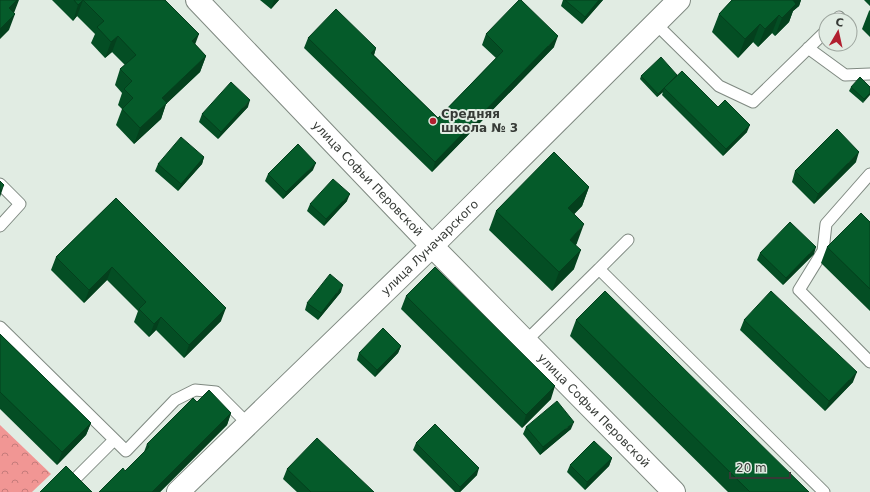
<svg xmlns="http://www.w3.org/2000/svg" width="870" height="492" viewBox="0 0 870 492" font-family="'DejaVu Sans',sans-serif">
<defs>
<pattern id="forest-crowns" width="20" height="18" patternUnits="userSpaceOnUse"><rect width="20" height="18" fill="#f19694"/><path d="M2 6a3 3 0 1 1 6 0M12 15a3 3 0 1 1 6 0" fill="none" stroke="#c47b7a"/></pattern>
</defs>
<rect width="100%" height="100%" fill="#e1ece3"/>
<!-- forest -->
<path fill="url(#forest-crowns)" d="M0 425 51 474 32 492H0Z"/>
<g fill="none" stroke-linecap="round" stroke-linejoin="round">
<!-- service casing -->
<g stroke="#7f8981" stroke-width="13">
<path id="service" d="M837 20 839 17
M655 23 719 86 753 102 826 31
M808 48 845 75 870 74
M870 174 826 224 823 251 799 290 870 362
M0 184 20 204 0 226
M628 240 599 269 824 492
M0 327 126 451 175 400 195 390 216 392 248 424
M526 341 599 269
M73 481 114 440"/>
</g>
<!-- minor casing -->
<g stroke="#7f8981" stroke-width="24">
<g id="minor">
<path id="s1" d="M197 0 432 246 674 492"/>
<path id="s2" d="M178 492 432 246 679 0"/>
</g>
</g>
<!-- service -->
<use href="#service" stroke="#fff" stroke-width="11"/>
<!-- minor -->
<use href="#minor" stroke="#fff" stroke-width="22"/>
</g>
<!-- wall -->
<path fill="#044e24" d="M52 0H165L195 44 206 56 200 72 166 104 161 119 134 144 116 125 122 109 118 105 122 93 115 85 120 69 125 65 112 52 105 58 91 43 95 34 77 16 73 21Z
M260 0H279L271 9Z
M563 0H603L582 24 561 6Z
M732 0H801L799 6 793 11 789 22 775 36 772 33 758 47 753 42 738 58 712 32 719 14Z
M864 0H870V6Z
M870 10V37L862 29 869 11Z
M486 34 554 47 432 172 304 48 308 38 376 48 374 55 438 118 496 58 482 45Z
M677 75 718 107 747 132 723 156 662 95 663 92 657 97 640 79 641 76Z
M851 87H870L863 103 849 91Z
M248 107 218 139 199 122 202 114Z
M204 157 202 164 178 191 155 171 158 164Z
M856 162 814 204 792 182 795 171Z
M313 170 283 199 265 181 268 174Z
M589 187 582 206 574 214 577 243 576 245 574 269 552 291 489 230 496 211Z
M116 198 221 321 184 358 156 330 149 337 134 322 138 311 107 280 84 303 51 270 56 257Z
M347 201 324 226 307 211 310 204Z
M870 222V311L821 263 827 247Z
M760 253 814 254 783 285 757 260Z
M341 292 318 320 305 310 307 303Z
M406 296 551 399 522 428 401 309Z
M576 320 809 492H728L570 336Z
M744 320 853 382 825 411 740 330Z
M0 334 91 423 86 435 57 465 0 409Z
M401 346 398 353 375 377 357 360 359 353Z
M197 402 231 413 227 425 160 492H99L125 471 144 452 147 444Z
M526 427 571 429 540 455 523 434Z
M416 443 477 475 460 492H455L413 450Z
M612 458 609 466 585 490 567 472 570 465Z
M287 469 374 492H297L283 479Z"/>
<!-- shaded-wall -->
<path fill="#04401d" d="M17 0H19L14 13 3 24 9 8Z
M83 0 77 16 73 21 78 5Z
M274 0H279L271 9Z
M599 0H603L582 24 585 17Z
M793 0H801L799 6 793 11 789 22 775 36 782 18Z
M15 14 9 30 0 39V29Z
M779 15 772 33 758 47 765 29Z
M760 24 753 42 738 58 745 39Z
M199 34 193 50 192 41Z
M118 36 112 52 105 58 111 42Z
M558 36 554 47 432 172 435 162Z
M376 48 373 58 371 53Z
M206 56 200 72 166 104 161 119 134 144 140 128 162 98Z
M678 75 664 88 663 92 657 97 658 94Z
M870 93V95L863 103 864 99Z
M250 100 248 107 218 139 221 132Z
M750 125 747 132 723 156 726 149Z
M859 152 856 162 814 204 818 194Z
M204 157 202 164 178 191 181 184Z
M316 163 313 170 283 199 286 192Z
M4 185 0 197V190Z
M589 187 582 206 561 228 568 208Z
M350 194 347 201 324 226 326 219Z
M584 224 577 243 563 259 570 240Z
M816 247 814 254 783 285 786 278Z
M581 250 574 269 552 291 559 272Z
M112 267 107 280 84 303 89 290Z
M343 285 341 292 318 320 321 313Z
M226 308 221 321 184 358 189 345Z
M161 317 156 330 149 337 154 324Z
M401 346 398 353 375 377 377 370Z
M857 372 853 382 825 411 829 401Z
M555 386 551 399 522 428 526 415Z
M231 413 227 425 160 492H152Z
M574 422 571 429 540 455 543 447Z
M91 423 86 435 57 465 62 452Z
M612 458 609 466 585 490 587 482Z
M479 468 477 475 460 492H459L460 487Z"/>
<!-- building -->
<path fill="#055b2a" stroke="#04401d" d="M0 0H17L9 8 15 14 0 29Z
M74 0H165L199 34 192 41 206 56 162 98 167 103 140 128 122 109 133 98 124 89 132 81 120 69 136 55 118 36 111 42 97 27 104 21 83 0 78 5Z
M519 0H521L558 36 435 162 308 38 336 9 376 48 371 53 438 118 503 51 486 34Z
M565 0H599L585 17Z
M732 0H793L796 4 782 18 779 15 765 29 760 24 745 39 719 14Z
M661 57 677 75 658 94 641 76Z
M682 71 718 107 725 100 750 125 726 149 664 88Z
M860 77 870 87V93L864 99 851 87Z
M231 82 250 100 221 132 202 114Z
M837 129 859 152 818 194 795 171Z
M181 137 204 157 181 184 158 164Z
M298 144 316 163 286 192 268 174Z
M554 152 589 187 568 208 584 224 570 240 581 250 559 272 496 211Z
M333 179 350 194 326 219 310 204Z
M0 181 4 185 0 190Z
M116 198 226 308 189 345 161 317 154 324 139 309 146 302 112 267 89 290 56 257Z
M861 213 870 222V289L827 247Z
M790 222 816 247 786 278 760 253Z
M435 267 555 386 526 415 406 296Z
M330 274 343 285 321 313 307 303Z
M605 291 809 492H750L576 320Z
M771 291 857 372 829 401 744 320Z
M383 328 401 346 377 370 359 353Z
M0 334 91 423 62 452 0 392Z
M209 390 231 413 152 492H99L123 468 125 471 149 447 147 444 193 398 197 402Z
M557 401 574 422 543 447 526 427Z
M435 424 479 468 460 487 416 443Z
M317 438 374 492H311L287 469Z
M594 441 612 458 587 482 570 465Z
M66 466 92 492H40Z"/>
<!-- markers -->
<circle fill="#b11f2f" stroke="#e1ece3" stroke-width="1.5" cx="433" cy="121" r="4"/>
<g text-anchor="middle" dominant-baseline="central" stroke-width="4" stroke-linejoin="round" paint-order="stroke">
<!-- poi labels -->
<g font-size="12" font-weight="bold" fill="#363a36" stroke="#e1ece3" text-anchor="start">
<text x="441" y="114">Средняя<tspan x="441" dy="14">школа № 3</tspan></text>
</g>
<!-- street labels -->
<g font-size="12" fill="#363a36" stroke="#e1ece3">
<text stroke="none"><textPath href="#s1" startOffset="247">улица Софьи Перовской</textPath></text>
<text stroke="none"><textPath href="#s2" startOffset="351">улица Луначарского</textPath></text>
<text stroke="none"><textPath href="#s1" startOffset="571">улица Софьи Перовской</textPath></text>
</g>
</g>
<!-- north arrow -->
<g transform="translate(838 32) rotate(9)"><circle r="19" fill="#e1ece3" stroke="#9da59e"/>
<path d="M0-3L7 15L0 10L-7 15Z" fill="#b11f2f"/>
<text y="-6" font-size="11" font-weight="bold" text-anchor="middle" fill="#363a36">С</text>
</g>
<!-- scale -->
<path d="M730 472v6h60v-6" fill="none" stroke="#363a36" stroke-width="2"/>
<text x="736" y="472" font-size="12" fill="#363a36" stroke="#e1ece3" stroke-width="3" paint-order="stroke">20 m</text>
</svg>
